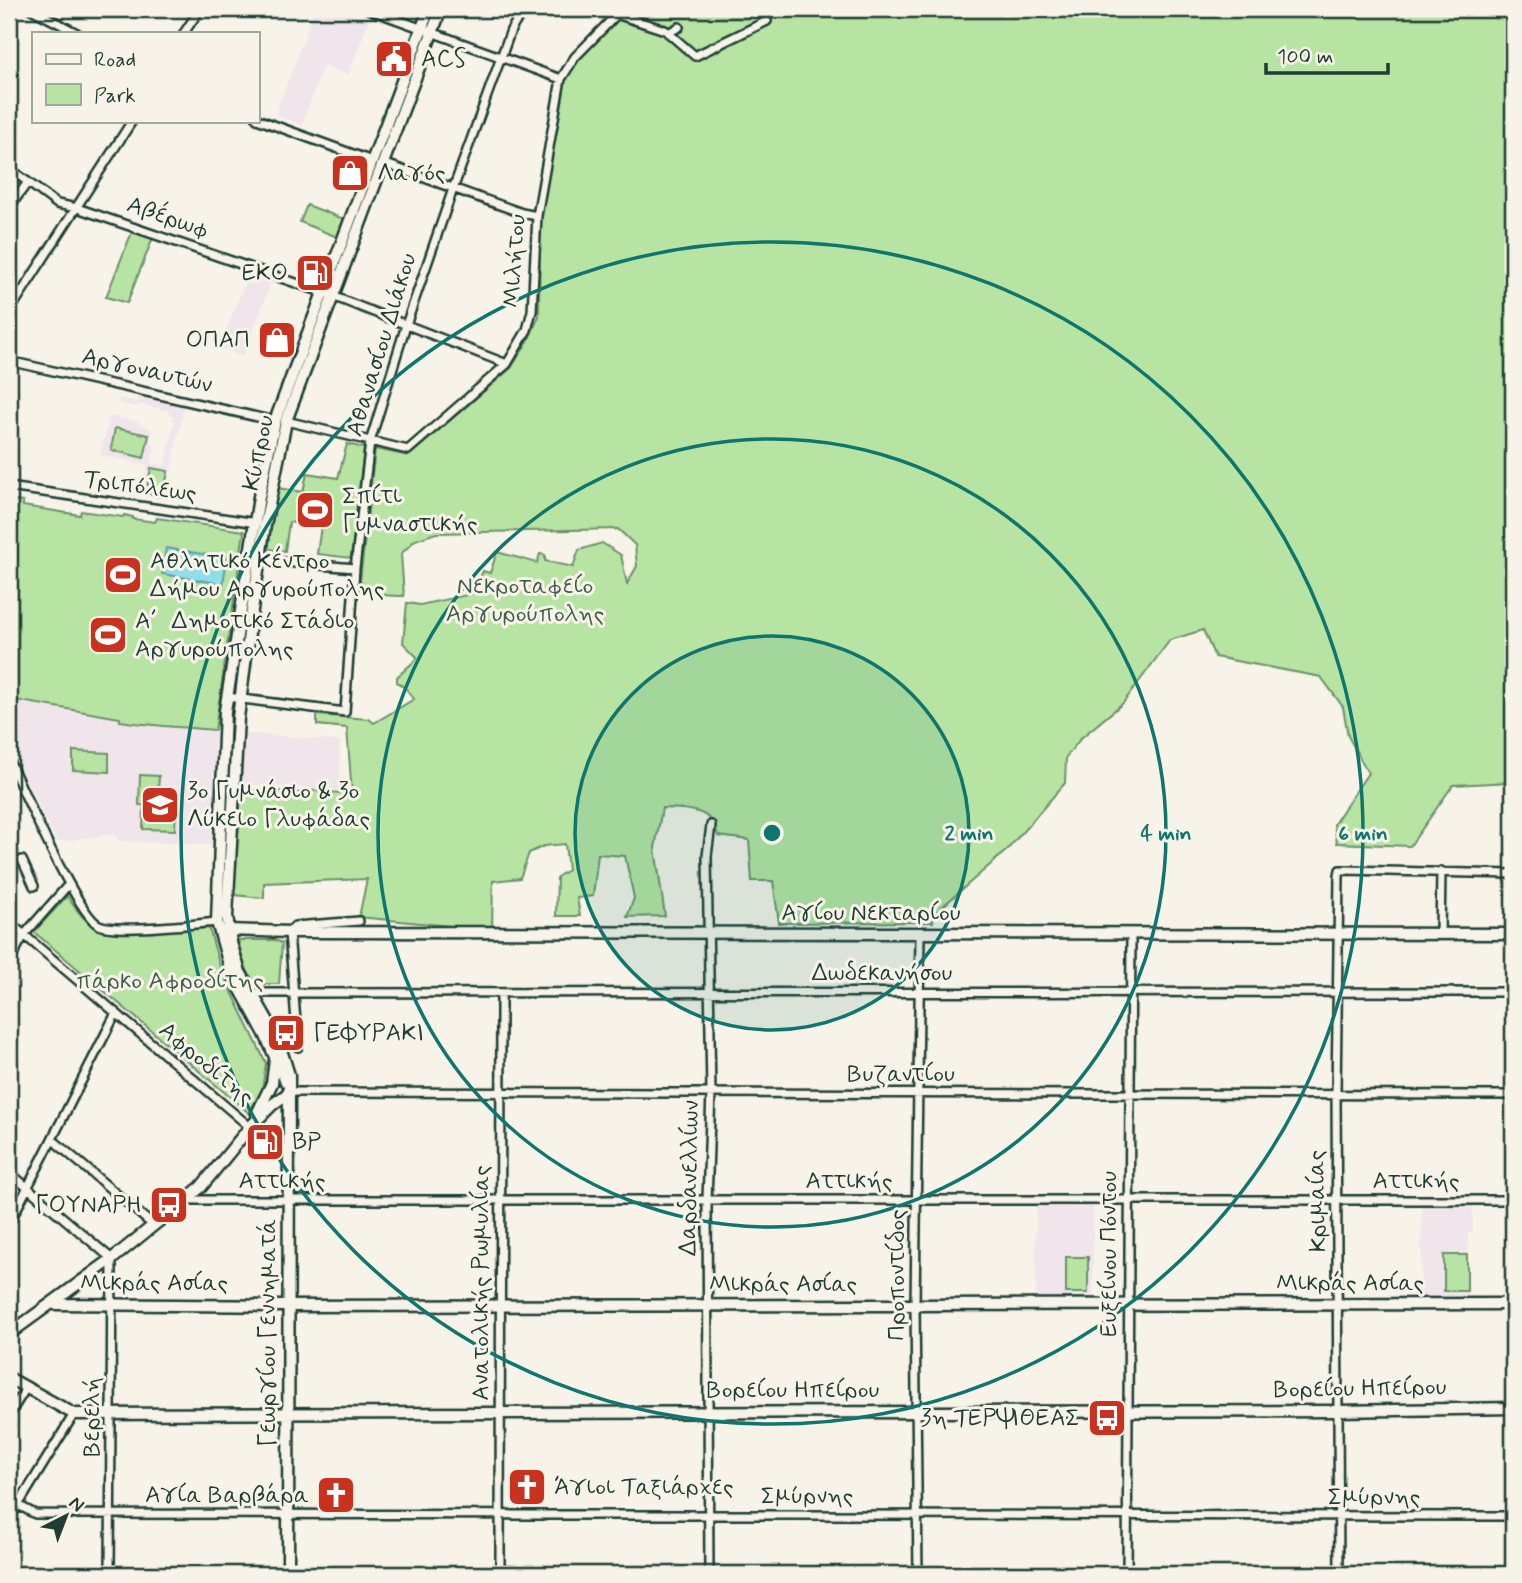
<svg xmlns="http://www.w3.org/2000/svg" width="1522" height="1583" viewBox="0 0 1522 1583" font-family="Mynerve,sans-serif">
<rect width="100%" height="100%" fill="#f7f3e8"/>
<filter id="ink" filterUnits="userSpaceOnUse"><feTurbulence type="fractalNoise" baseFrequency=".0143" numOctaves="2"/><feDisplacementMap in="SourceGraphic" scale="14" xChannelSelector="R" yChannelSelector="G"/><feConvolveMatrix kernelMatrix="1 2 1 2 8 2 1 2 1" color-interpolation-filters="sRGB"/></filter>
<g filter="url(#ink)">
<!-- built -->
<path fill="#f0e5eb" d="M315 9H346L354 13 356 16 369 21 348 75 323 66 302 125 275 115Z
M249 272 272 281 243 357 222 349 224 335Z
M138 396 184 407 165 499 142 495 147 465 100 455 110 416 139 422V424L149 427 153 431 150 443 155 444 151 463 165 466 175 421 172 420 173 416 169 414V411L139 404 137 407 118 403 119 398 137 402Z
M9 699 120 718V721L150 725H164L217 731 211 845 118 841V836L105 835 57 842 9 746Z
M243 733 340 741V790L241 784Z
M1422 1204 1473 1205V1233H1468L1467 1297 1421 1296Z
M1036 1205H1093V1298H1036Z"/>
<!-- green -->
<path fill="#b7e4a2" stroke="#6b906b" stroke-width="2" d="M635 9H1513V776L1511 782 1453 785 1410 846 1337 843 1334 824 1368 773 1348 736 1343 707 1321 677 1215 657 1203 630 1170 640 1123 703 1081 738 1066 757 1065 783 1007 850 934 914 933 922 779 923 773 881H752L749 840 718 836C712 807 686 809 662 808L655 848 665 916 627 917 634 898 625 856 598 854 593 896 577 898 580 916H556L557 877 568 870 565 844 544 846 529 853 520 878 493 881 492 930 359 917 367 879 264 883V898L234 895 241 789 305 793 306 790 352 794 347 728 317 725V715L369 719 374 723 414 699 406 689 397 682V677L418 658 403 643 407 603 420 605 486 591 487 585 478 582 483 571 490 573 497 552 537 563 540 554 545 555V561L573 567 579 550 602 543 621 555 627 584 637 566 635 545 618 529 436 533 415 540 401 554 404 596C387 595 367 598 360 581L375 449 409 456 511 368 528 341 539 316 540 218 564 83C578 55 602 32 625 10L628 14Z
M307 205 344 219 337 237 300 222Z
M134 227 154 235 127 303 106 297Z
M115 428 149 435 144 458 111 450Z
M347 444 364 448 351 558 317 554 321 526 289 522 285 551 268 549 277 488 303 492 307 473 338 478Z
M151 468 168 471 163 497 146 493Z
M9 500 23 502V506L80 515 81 511 123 517 124 515 133 517V519L155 522 157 518 244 531 215 730C183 727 152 726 120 721V718L9 699Z
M73 751 109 753V772L73 770Z
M140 775 159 776 158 792 177 793 176 806 139 805Z
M144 806 176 807 175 830 143 829Z
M67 896C79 914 87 926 109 931L209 928 220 967 266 1063 262 1090 249 1113 34 932Z
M238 940H275L282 943 279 984H254L244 964Z
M1444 1255H1467V1291H1444Z
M1066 1257H1088V1293H1066Z"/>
<!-- water -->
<path fill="#8fdfe9" stroke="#629ea1" stroke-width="2" d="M166 548 227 558 223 584 162 574Z"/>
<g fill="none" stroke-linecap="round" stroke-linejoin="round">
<!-- street casing -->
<g stroke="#1f3d34" stroke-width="12">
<path id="street" d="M31 9 77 33
M368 9 561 79
M616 14 665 30 695 56 767 21
M184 33 200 9
M668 33 679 27
M257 119 372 161
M383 163 522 213 537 216
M9 168 57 204 77 208 322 292 507 364
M9 208 28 182
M9 312 132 121
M9 361 275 421
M286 421 408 450 507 364 527 330 532 311 537 216 561 79 575 57 622 9
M9 487 257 523
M260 560 355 568
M227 697 345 712 355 568 370 442 406 325 453 189 511 30 517 20 528 9
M9 761C23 789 78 916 99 925 117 933 194 924 217 922
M22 860 34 886
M9 922 250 1127
M1440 935 1441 871
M9 962 24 935 69 884
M251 993 1513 992
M298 1047 289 932 295 926 359 921
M290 1092 1513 1095
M53 1140 154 1226
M9 1172 112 1259 110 1574
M186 1200H1513
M9 1224 116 1013
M9 1415 26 1388
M18 1505 35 1514 1513 1516
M9 1520 74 1414
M500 1574 501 993
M709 1574 707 1200 711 1093 707 856 711 825
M918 1574 915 1305 920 934
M1127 1574C1127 1361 1129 1148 1131 934
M1339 1574 1336 1094 1339 875 1340 870H1345L1513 874"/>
</g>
<!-- secondary casing -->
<g stroke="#1f3d34" stroke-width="15">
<path id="secondary" d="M229 930 289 932 1513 934
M286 1082 265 1034 231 972 217 922 225 711 259 497 275 421 429 9
M257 1114 272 1083 275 1060
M54 1304 280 1306 1513 1304
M9 1334 112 1259 201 1187 250 1127 273 1104 290 1092
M9 1378 74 1414 1338 1411 1513 1408
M288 1574 289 1075 277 1037 240 972 231 943 227 916 238 718 252 610 265 525 286 421 441 9"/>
</g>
<!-- street -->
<use href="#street" stroke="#f7f3e8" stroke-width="7"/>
<!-- secondary -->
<use href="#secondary" stroke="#f7f3e8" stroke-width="10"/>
</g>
</g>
<!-- distance rings -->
<circle cx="772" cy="833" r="197" fill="#0f766e" fill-opacity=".12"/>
<g fill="none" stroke="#0f766e" stroke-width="3.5">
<circle cx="772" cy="833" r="197"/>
<circle cx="772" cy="833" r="394"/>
<circle cx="772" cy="833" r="591"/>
</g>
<!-- icons -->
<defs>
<g id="civic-square" transform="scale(2.0125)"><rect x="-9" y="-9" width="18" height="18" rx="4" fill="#c8321e" stroke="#f7f3e8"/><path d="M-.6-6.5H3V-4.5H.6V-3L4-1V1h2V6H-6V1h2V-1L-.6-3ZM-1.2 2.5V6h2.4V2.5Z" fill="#fff"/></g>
<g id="shop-square" transform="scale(2.0125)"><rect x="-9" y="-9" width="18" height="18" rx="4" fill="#c8321e" stroke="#f7f3e8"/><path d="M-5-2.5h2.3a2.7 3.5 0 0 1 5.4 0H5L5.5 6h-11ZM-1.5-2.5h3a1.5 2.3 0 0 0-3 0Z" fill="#fff"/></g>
<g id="fuel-square" transform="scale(2.0125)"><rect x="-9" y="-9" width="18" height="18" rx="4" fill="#c8321e" stroke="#f7f3e8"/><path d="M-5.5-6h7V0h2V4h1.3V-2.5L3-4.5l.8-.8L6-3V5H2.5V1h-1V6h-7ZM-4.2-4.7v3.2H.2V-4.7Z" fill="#fff"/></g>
<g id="stadium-square" transform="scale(2.0125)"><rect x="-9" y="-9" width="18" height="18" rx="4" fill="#c8321e" stroke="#f7f3e8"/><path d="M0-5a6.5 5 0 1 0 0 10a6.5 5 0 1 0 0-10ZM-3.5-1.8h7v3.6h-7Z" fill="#fff"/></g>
<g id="school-square" transform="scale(2.0125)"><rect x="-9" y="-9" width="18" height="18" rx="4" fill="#c8321e" stroke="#f7f3e8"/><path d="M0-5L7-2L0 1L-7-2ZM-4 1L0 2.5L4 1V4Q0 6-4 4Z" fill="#fff"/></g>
<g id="bus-square" transform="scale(2.0125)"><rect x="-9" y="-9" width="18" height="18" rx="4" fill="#c8321e" stroke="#f7f3e8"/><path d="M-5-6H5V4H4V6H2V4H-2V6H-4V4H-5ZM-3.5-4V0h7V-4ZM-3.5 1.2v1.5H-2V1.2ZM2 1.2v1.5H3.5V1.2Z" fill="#fff"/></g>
<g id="church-square" transform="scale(2.0125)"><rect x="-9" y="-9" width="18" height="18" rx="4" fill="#c8321e" stroke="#f7f3e8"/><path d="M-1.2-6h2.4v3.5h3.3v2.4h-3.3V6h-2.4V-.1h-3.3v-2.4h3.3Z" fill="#fff"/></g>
</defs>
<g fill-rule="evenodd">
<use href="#civic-square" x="394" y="59"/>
<use href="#shop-square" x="350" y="173"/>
<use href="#fuel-square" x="315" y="273"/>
<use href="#shop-square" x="277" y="340"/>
<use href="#stadium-square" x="315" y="510"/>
<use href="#stadium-square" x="123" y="575"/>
<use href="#stadium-square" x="108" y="635"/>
<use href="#school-square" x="160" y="805"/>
<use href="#bus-square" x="286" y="1033"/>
<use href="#fuel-square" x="265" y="1142"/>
<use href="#bus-square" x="169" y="1205"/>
<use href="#bus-square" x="1107" y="1418"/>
<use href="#church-square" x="527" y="1487"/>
<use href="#church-square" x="336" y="1495"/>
</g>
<g text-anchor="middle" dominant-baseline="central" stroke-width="6" stroke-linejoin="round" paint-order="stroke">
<!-- poi labels -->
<g font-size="24" fill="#1f3d34" stroke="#f7f3e8" text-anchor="start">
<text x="421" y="59">ACS</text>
<text x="377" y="173">Λαγός</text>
<text x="288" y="273" text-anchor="end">ΕΚΟ</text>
<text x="250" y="340" text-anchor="end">ΟΠΑΠ</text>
<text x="342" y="496">Σπίτι<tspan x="342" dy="28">Γυμναστικής</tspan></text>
<text x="150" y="561">Αθλητικό Κέντρο<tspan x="150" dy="28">Δήμου Αργυρούπολης</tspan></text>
<text x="135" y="621">Α΄ Δημοτικό Στάδιο<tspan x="135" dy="28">Αργυρούπολης</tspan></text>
<text x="187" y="791">3ο Γυμνάσιο &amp; 3ο<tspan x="187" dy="28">Λύκειο Γλυφάδας</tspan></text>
<text x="313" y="1033">ΓΕΦΥΡΑΚΙ</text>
<text x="292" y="1142">BP</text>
<text x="142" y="1205" text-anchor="end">ΓΟΥΝΑΡΗ</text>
<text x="1080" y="1418" text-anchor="end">3η ΤΕΡΨΙΘΕΑΣ</text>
<text x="554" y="1487">Άγιοι Ταξιάρχες</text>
<text x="309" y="1495" text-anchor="end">Αγία Βαρβάρα</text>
</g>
<!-- street labels -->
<g font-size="24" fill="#1f3d34" stroke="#f7f3e8">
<text transform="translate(168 218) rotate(19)">Αβέρωφ</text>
<text transform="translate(515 261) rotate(-86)">Μιλήτου</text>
<text transform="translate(382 345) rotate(-73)">Αθανασίου Διάκου</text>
<text transform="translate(147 371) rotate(13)">Αργοναυτών</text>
<text transform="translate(259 453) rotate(-78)">Κύπρου</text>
<text transform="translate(140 487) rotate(8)">Τριπόλεως</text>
<text x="871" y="913">Αγίου Νεκταρίου</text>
<text x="882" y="973">Δωδεκανήσου</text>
<text transform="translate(206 1064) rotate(40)">Αφροδίτης</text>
<text x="901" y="1074">Βυζαντίου</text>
<text transform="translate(690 1178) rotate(-89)">Δαρδανελλίων</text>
<text x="282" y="1181">Αττικής</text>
<text x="849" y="1181">Αττικής</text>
<text x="1416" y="1181">Αττικής</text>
<text transform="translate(1318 1201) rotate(-91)">Κριμαίας</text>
<text transform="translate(1109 1254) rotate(-90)">Ευξείνου Πόντου</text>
<text transform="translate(897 1275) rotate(-90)">Προποντίδος</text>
<text x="154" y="1283">Μικράς Ασίας</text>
<text transform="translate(481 1283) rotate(-90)">Ανατολικής Ρωμυλίας</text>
<text x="1350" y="1283">Μικράς Ασίας</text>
<text x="783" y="1284">Μικράς Ασίας</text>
<text transform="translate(268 1333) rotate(-90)">Γεωργίου Γεννηματά</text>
<text transform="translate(1360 1389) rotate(-1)">Βορείου Ηπείρου</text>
<text x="793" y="1390">Βορείου Ηπείρου</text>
<text transform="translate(92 1417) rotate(-90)">Βερελή</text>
<text x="807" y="1496">Σμύρνης</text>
<text x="1374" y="1497">Σμύρνης</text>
</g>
<!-- park labels -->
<g font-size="24" fill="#3d5e4a" stroke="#f7f3e8">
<text x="525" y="586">Νεκροταφείο<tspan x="525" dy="28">Αργυρούπολης</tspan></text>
<text x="170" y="981">πάρκο Αφροδίτης</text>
</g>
</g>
<circle cx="772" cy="833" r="10" fill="#0f766e" stroke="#f7f3e8" stroke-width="3.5"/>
<g font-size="21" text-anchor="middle" font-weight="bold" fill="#0f766e" stroke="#f7f3e8" stroke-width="6" stroke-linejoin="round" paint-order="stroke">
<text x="969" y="840">2 min</text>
<text x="1166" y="840">4 min</text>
<text x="1363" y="840">6 min</text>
</g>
<!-- margin -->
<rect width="1522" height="1583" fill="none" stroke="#f7f3e8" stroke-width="35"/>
<rect x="18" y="18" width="1487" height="1548" fill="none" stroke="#1f3d34" stroke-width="2.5" filter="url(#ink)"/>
<!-- legend -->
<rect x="32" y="32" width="228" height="91" fill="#f7f3e8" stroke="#a1aaa0" stroke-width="2"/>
<rect x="46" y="54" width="35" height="10" fill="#f7f3e8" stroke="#a1aaa0" stroke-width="2"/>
<text x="94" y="66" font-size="21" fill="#1f3d34">Road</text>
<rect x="46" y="84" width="35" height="21" fill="#b7e4a2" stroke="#a1aaa0" stroke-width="2"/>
<text x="94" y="102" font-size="21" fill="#1f3d34">Park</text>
<!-- north arrow -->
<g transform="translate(66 1516) rotate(42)" stroke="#f7f3e8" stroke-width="5" paint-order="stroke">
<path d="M0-5L12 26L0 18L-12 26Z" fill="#1f3d34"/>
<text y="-10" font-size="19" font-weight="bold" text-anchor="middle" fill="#1f3d34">N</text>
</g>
<!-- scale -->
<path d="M1266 63v10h122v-10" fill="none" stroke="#1f3d34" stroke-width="3.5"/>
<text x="1277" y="63" font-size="21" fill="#1f3d34" stroke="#f7f3e8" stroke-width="5" paint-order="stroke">100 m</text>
</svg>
